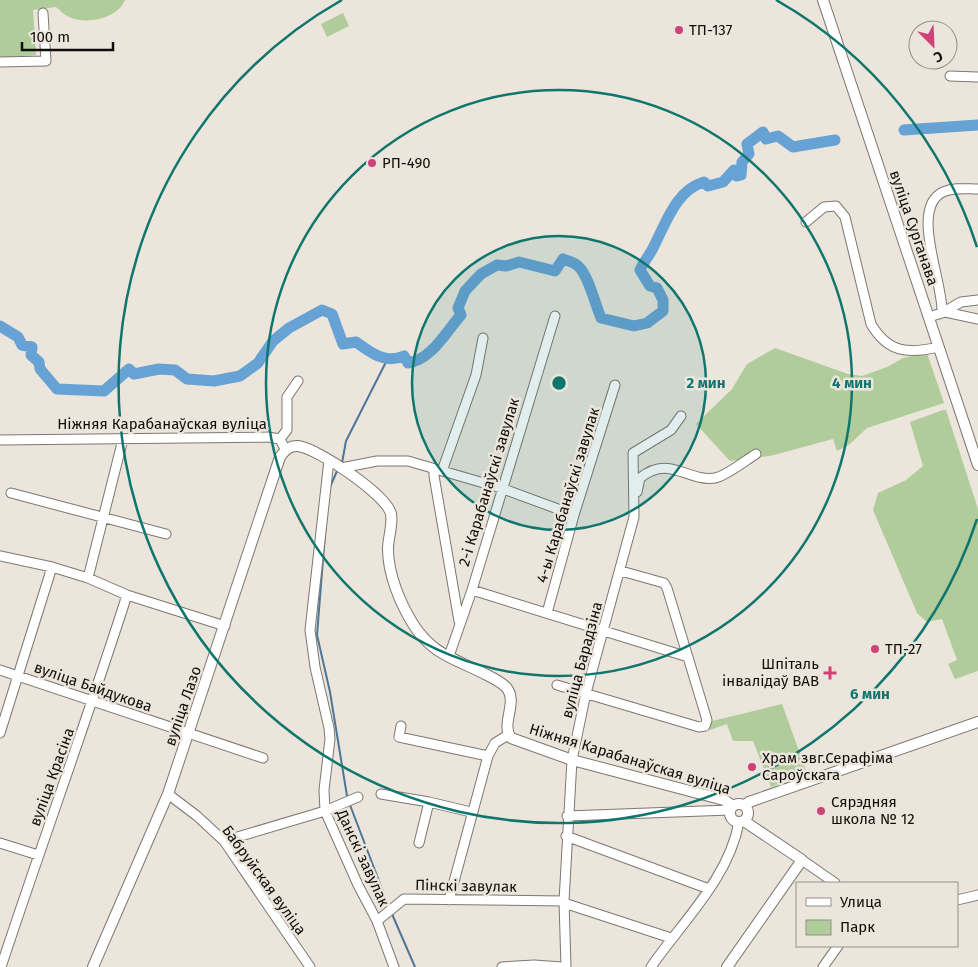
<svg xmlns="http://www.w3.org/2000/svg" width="978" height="967" viewBox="0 0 978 967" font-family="'Fira Sans',sans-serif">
<rect width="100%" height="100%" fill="#ebe5dc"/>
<!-- green -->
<path fill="#b1cc9b" d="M0 0H125C117 19 86 25 69 17 64 15 60 10 56 7L33 10 36 55 0 58Z
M343 13 349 26 327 37 321 24Z
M775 348 848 374 862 376 887 367 903 358 927 353 944 403 867 428 850 444 837 451 833 439 770 456 730 461 696 424 732 389 747 364Z
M943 410H946L978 509V671L955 679 948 664 957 660 942 619 927 622 917 613 873 510 878 493 906 480 923 466 910 422Z
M782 704 807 773 771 787 753 741H733L727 724 710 730 708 722Z"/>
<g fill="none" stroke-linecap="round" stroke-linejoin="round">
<!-- stream -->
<path stroke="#4d7698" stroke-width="2" d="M342 463 346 441 388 358
M330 487 337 471
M326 522 317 635 330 692 347 796
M350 805 387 902
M392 914 415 967"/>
<!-- river -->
<path stroke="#67a2d4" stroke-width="11" d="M904 130 978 125
M0 326 18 337 22 345 32 347 31 355 39 362 40 369 57 389 104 391 129 369 134 374 159 369 175 370 187 379 214 381 240 376 258 363 273 341 289 328 322 310 332 314 343 344 356 342C371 353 385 364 404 356L408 363C432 359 445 333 461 315L458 308 465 291 481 274 497 265 506 266 519 262 555 271 563 259C567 261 574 262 578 266 588 274 595 304 601 318L634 326 647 323 663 311V300L657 288 650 286 640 270C644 261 650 255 654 246 666 223 676 190 704 182L708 186 723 182 734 170 737 176 741 175 742 162 749 154 747 144 763 132 766 139 778 136 793 147 835 140"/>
<!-- minor casing -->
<g stroke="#7d786f" stroke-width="11">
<path id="minor" d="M0 62 46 61 43 13
M950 76 978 77
M806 222 824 207 836 206 845 217 871 324C888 353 908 354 939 347
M942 313C944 284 909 208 943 192 954 187 967 189 978 189
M942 313 961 302 978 300
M929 317 945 312 978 319
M280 439 287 430V397L298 381
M0 440 268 437 280 439 285 449
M329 460 310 630 315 667 329 728 330 739 324 790 325 811 358 885 377 921 394 967
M341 468 377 461H408L501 488 574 515
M434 469V476L459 621
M442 471 476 375 483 338
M637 492 640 478C669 454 687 482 715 478 726 476 746 460 756 454
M11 493 166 534
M0 556 52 567 88 578 127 595 225 626
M88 578 123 439
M472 590 688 657
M547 613 574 515 615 385
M449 656 472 590 555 316
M0 670 263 758
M557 685 699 727 705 726 707 720 667 588 664 583 621 571
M401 726 399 737 488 756
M0 733 52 567
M168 794 197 816 224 841 310 967
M381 794 429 802 471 812
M567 816 730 810
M566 836 709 889
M224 841 325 811 358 797
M0 843 38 855
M419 843 429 802
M802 860 835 883
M449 900 488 756 495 743 508 735
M957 900 978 895
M564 903 671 938
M377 921 404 899 564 901
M1 967C42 843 87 720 127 595
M502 967 534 965 562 967
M566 967 564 901 572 760 586 693 634 517 633 453 671 430 681 416
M651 967C682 922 729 878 739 822
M823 967 838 946"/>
</g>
<!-- major casing -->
<g stroke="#7d786f" stroke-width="12">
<path id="major" d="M823 0 978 465
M730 813a9 9 0 1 1 18 0a9 9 0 1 1-18 0Z
M745 805 749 802 978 722
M93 967 168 794 280 457C284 451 289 445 298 446 317 448 387 495 391 514 393 525 388 538 388 549 388 574 400 603 413 624 432 654 453 658 483 673 491 677 500 681 506 687 519 702 500 724 511 738L572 760 724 800 733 806
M727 967 802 860 744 821"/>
</g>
<!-- minor -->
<use href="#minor" stroke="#fff" stroke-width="9"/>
<!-- major -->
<use href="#major" stroke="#fff" stroke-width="10"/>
</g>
<!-- distance rings -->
<circle cx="559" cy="383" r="147" fill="#0f766e" fill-opacity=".12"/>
<g fill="none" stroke="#0f766e" stroke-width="2.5">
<circle cx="559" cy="383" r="147"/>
<circle cx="559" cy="383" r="293"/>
<path d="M977 519A440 440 0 1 1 342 0M776 0A440 440 0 0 1 977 247"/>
</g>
<!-- markers -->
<g fill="#cd4278" stroke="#ebe5dc" stroke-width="2">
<circle cx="679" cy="30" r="5"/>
<circle cx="372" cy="163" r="5"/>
<circle cx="875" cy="649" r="5"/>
<path d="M827.5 665.5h5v5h5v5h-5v5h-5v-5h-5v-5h5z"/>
<circle cx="752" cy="767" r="5"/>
<circle cx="821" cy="811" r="5"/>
</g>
<g text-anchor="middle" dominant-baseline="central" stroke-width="5" stroke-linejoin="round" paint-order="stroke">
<!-- poi labels -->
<g font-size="15" fill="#100e0b" stroke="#ebe5dc" text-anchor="start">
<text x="689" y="30">ТП-137</text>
<text x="382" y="163">РП-490</text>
<text x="885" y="649">ТП-27</text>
<text x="819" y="664" text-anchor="end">Шпіталь<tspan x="819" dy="17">інвалідаў ВАВ</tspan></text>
<text x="762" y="758">Храм звг.Серафіма<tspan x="762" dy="17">Сароўскага</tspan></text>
<text x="831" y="802">Сярэдняя<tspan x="831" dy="17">школа № 12</tspan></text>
</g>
<!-- street labels -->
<g font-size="15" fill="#100e0b" stroke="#ebe5dc">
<text transform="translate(914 228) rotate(71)">вуліца Сурганава</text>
<text x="162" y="424">Ніжняя Карабанаўская вуліца</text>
<text transform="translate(489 482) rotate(-73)">2-і Карабанаўскі завулак</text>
<text transform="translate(568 495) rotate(-73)">4-ы Карабанаўскі завулак</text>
<text transform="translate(582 660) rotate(-75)">вуліца Барадзіна</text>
<text transform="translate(93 687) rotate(19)">вуліца Байдукова</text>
<text transform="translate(183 706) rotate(-71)">вуліца Лазо</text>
<text transform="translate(630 759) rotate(17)">Ніжняя Карабанаўская вуліца</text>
<text transform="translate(52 777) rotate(-70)">вуліца Красіна</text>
<text transform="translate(363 858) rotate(65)">Данскі завулак</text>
<text transform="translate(264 880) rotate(54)">Бабруйская вуліца</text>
<text transform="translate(466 886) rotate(1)">Пінскі завулак</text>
</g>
</g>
<circle cx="559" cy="383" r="8" fill="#0f766e" stroke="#ebe5dc" stroke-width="2.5"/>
<g font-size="15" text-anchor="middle" font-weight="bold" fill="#0f766e" stroke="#ebe5dc" stroke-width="5" stroke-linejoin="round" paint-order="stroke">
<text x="706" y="388">2 мин</text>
<text x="852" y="388">4 мин</text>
<text x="870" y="699">6 мин</text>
</g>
<!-- legend -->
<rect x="796" y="882" width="162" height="65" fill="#ebe5dc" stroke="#938f88"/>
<rect x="806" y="898" width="25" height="8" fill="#ffffff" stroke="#938f88"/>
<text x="840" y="907" font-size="15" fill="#100e0b">Улица</text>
<rect x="806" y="920" width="25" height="15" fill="#b1cc9b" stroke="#938f88"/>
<text x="840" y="932" font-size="15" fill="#100e0b">Парк</text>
<!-- north arrow -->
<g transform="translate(933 45) rotate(156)"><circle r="24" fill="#ebe5dc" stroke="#938f88"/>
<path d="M0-4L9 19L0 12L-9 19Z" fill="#cd4278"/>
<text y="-8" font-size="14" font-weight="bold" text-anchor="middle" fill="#100e0b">С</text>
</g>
<!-- scale -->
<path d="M22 42v8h91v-8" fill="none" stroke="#100e0b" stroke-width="2.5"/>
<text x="30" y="42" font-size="15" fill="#100e0b" stroke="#ebe5dc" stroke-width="4" paint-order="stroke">100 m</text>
</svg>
